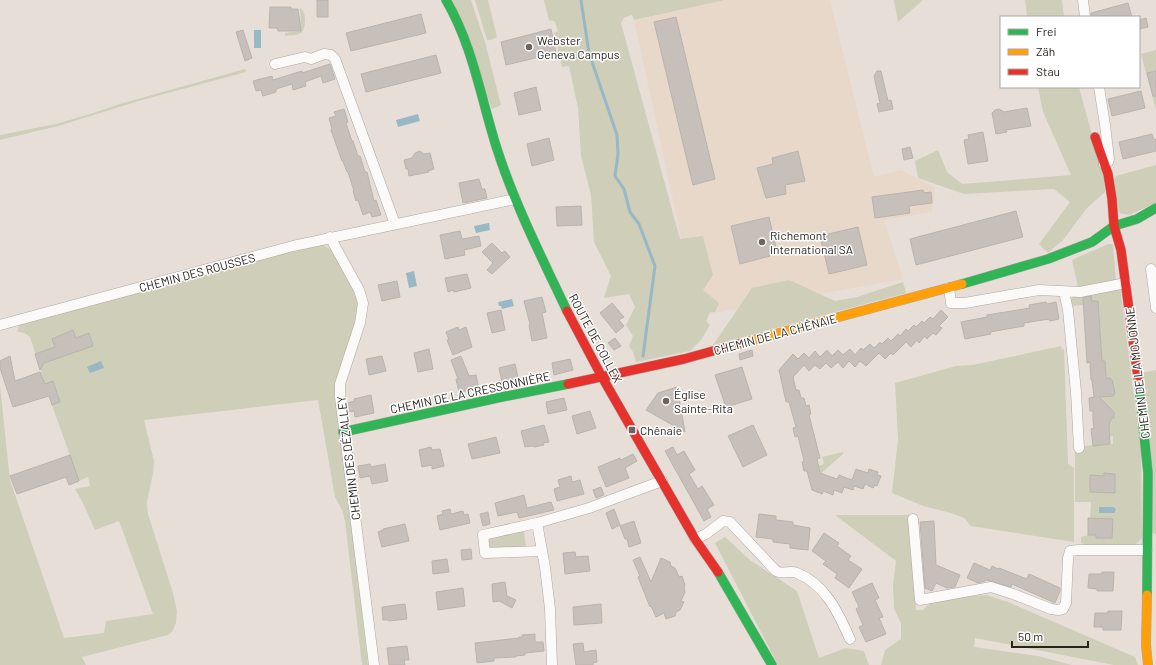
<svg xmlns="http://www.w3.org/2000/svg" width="1156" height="665" viewBox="0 0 1156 665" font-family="Barlow,sans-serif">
<rect width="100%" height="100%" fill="#e7dfd7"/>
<!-- built -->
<path fill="#e8d8c9" d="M725 0H830L874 177 901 170 935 188 932 212 884 220 903 279 698 316 634 20Z"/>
<!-- green -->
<path fill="#ceceb9" d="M452 0H471L485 42 501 105 492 109Z
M475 0H488L497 37 491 40H487Z
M544 0H725L634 20 632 15 624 18 621 23 680 239 703 236 713 275 703 290 719 303 715 312H710L706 321 710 325 701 340 690 351 636 362 633 352 629 346 633 336 626 325 635 307 629 294 604 298 611 276 594 242 591 195 581 156 578 108 569 66 562 67 554 33 558 31 555 22 551 20 549 21Z
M894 0H923L898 22Z
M1025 0H1062L1064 17H1027Z
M300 8 302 9C306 14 306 27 302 32 298 36 289 35 285 36V33L301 31Z
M1156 50V110L1141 54Z
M245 69 246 72 142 100 58 126 0 140V135L56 124 87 115 120 104Z
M1038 87H1079L1104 179 1105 192 1087 208 1063 240 1048 253 1039 244 1070 202 1054 189 964 194 918 178 915 161 938 150 947 172 962 184 1071 175 1043 112Z
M1156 165V203L1129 215 1119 213 1114 180 1116 176Z
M1108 244H1112L1113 245 1116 280 1078 287 1072 260Z
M323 245 332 250 354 287 358 299V310L338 407 368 665H362L345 521 342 510 335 497 318 400 144 420 154 461 153 473 147 502 148 514 173 593 177 611 176 623 172 632 168 635 82 657 86 665H0V386L10 480 64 638 104 633 106 621 153 614 119 521 95 530 83 503 75 489 90 486 88 477 79 481 52 405 60 402 53 381 45 384 30 337C26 333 22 332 17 332L20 324 293 251Z
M789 280 835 301 857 297 903 282 906 293 713 345 752 288Z
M1120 287 1141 452 1142 538 1135 545H1086L1081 543V537L1088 535V521H1090L1091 502H1075V451L1082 450V446L1113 444V436L1107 437 1108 419 1114 418V412L1101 410 1100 397 1115 393 1112 380 1106 379 1105 361H1102L1099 310 1084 311 1083 305 1073 306C1071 303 1070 300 1073 297Z
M1061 346 1062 350 1064 349 1068 464 1074 468V542L971 526 964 518 951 513 923 506 892 493 898 439 895 383 956 366 973 365Z
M1156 370V534L1152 533 1142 373Z
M843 452V454L819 475 817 468 819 467V466L824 464 822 457Z
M835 515H909L916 610H923L931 602 959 597 986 595 1008 602 1135 657 1138 665H1114L975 638 974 647 1038 656 1072 665H881L885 650 901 639V623L894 609 893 585 896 561Z
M522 530 524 531 526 548 490 549 488 538Z
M725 537 750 560 797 591 819 658 846 648 864 651 869 665H778L715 543Z"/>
<!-- water -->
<path fill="#99b8c5" d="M254 30H261V48H254Z
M418 114 420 121 398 127 396 120Z
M489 223 490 230 476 233 474 226Z
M414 271 417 286 409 288 406 273Z
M512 299 514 306 502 309 501 306H499L498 302Z
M101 361 104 368 90 373 87 367Z
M1099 507H1114L1116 510 1114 513H1099Z"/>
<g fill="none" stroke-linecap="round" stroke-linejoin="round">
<!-- stream -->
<path stroke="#99b8c5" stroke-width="3" d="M581 0 589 53 617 135 618 154 615 176 624 189 630 212 639 224 655 266 643 356"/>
</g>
<!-- building -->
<path fill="#c7bfb9" stroke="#bab3ad" d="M317 0H328V17H317Z
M1128 3 1132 17H1091V13Z
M270 7H291V9H298L301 31H278L277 28H269Z
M421 14 426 33 351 51 346 33Z
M676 17 715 179 693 185 654 22Z
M1146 18 1148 27 1139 29V20Z
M551 29 556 53 506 65 501 42Z
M243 30 252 58 245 61 236 32Z
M436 55 441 73 366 92 361 74Z
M330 64 335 79 323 83 321 76 305 82 306 86 293 90 292 84 276 89V92L263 96 261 90 256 91 253 81 272 76 273 80 302 71V73Z
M877 71H881L888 101 891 100 893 109 879 112 877 104 880 103 874 76Z
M1156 71V96H1153L1147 73Z
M536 87 541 110 519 115 514 93Z
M1141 91 1145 108 1112 116 1108 99Z
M1027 108 1031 126 1006 130 1007 132 996 134 992 113 995 110 999 109 1004 112Z
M344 109 348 122 346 123 352 141H353L358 156H360L365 172H367L374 201 376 200 381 215 372 217 370 212 363 215 358 200 356 201 353 191H354L348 172H347L343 161H342L331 130 332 129 329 118 336 116 334 112Z
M983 132 988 161 968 164 964 140 969 139 968 135Z
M1152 134 1154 140 1156 139V151L1123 159 1119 142Z
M549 138 554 160 532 166 527 144Z
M910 147 913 158 904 160 902 149Z
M420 151 424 154 430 153 434 169 428 171 429 172 409 176 408 169H406L404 160 412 158 415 153Z
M798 151 805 181 785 185 786 194 766 198 757 168 773 164 772 158Z
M479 179 482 189H485L487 198 463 203 459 183Z
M923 190 924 193 931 192 932 203 909 206 910 213 875 218 872 197Z
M581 206 582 225 557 226 556 207Z
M1016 211 1023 237 916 265 910 239Z
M769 217 776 247 769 249 770 256 740 264 731 226Z
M858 227 867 265 829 274 820 236Z
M460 231 462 239 479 236 481 246 464 250 465 255 445 259 440 235Z
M492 243 502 253 505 251 510 257 492 274 487 270 493 263 482 252Z
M467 274 471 288 454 292 453 290 448 292 445 278Z
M397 281 400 297 382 301 378 285Z
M1091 296 1092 301H1098L1102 361H1105L1106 378H1110L1112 380 1115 393 1113 396 1099 397 1114 412V418H1112L1109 424 1110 444 1093 446 1091 429 1094 428 1093 420V411H1090L1089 398 1095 397H1094L1092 380H1091L1090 362 1087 363 1083 298Z
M542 297 546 312 542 313 547 338 532 341 529 325 530 324 524 301Z
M1046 302 1047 304 1056 302 1059 319 1050 321 1049 319 1024 323V326L990 332 991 334 965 339 961 322 987 317V315L1030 308 1029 305Z
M612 303 624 317 619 320 624 326 616 333 600 313Z
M501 310 505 330 492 333 487 313Z
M941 310 948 317 939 326 942 328 936 335 933 333 927 339 925 336 919 343 917 340 911 347 906 342 893 355 891 353 885 359 879 353 866 366 860 361 855 367 849 361 843 368 838 362 831 368 826 363 820 369 815 365 809 371 804 365 793 377 796 390H799L801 398H804L806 406 809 405 811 414 809 415 820 458 817 459 820 473 837 479 839 475 852 480 856 469 868 473 869 469 878 472 877 475 881 476 877 486 875 485 873 488 865 484 863 489 854 486 853 490 844 487 842 493 834 490 833 495 823 491 822 494 812 490 807 471H804L802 462 804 461 798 436 795 437 793 428 796 427 789 402H786L779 370 793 354 798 359 804 353 809 358 815 351 820 357 827 350 832 356 838 350 843 355 850 349 855 355 861 348 863 350 870 344 874 348 880 342 882 344 888 338 891 341 898 334 900 336 906 329 908 331 914 325 916 327 922 321 924 323 930 317 933 319Z
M458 327 459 330 466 327 472 347 453 355 447 340H449L446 332Z
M73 330 76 338 89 333 93 346 44 363 40 370 35 354 55 347 52 339Z
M615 338 621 346 614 350 608 343Z
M429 349 433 369 418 372 414 353Z
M752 350 753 356 740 360 739 354Z
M10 356 15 381 40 372 45 384 53 381 60 402 52 405 49 396 13 407 0 368V361Z
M382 356 386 371 369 375 366 359Z
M461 356 469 376 476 375 479 389 459 392 456 379H458L451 360Z
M570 359 573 370 554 375 552 363Z
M515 364 518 378 502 382 499 368Z
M742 367 752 399 726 407 715 375Z
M677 387 685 432 646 410 658 393Z
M371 395 374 413 355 417 354 411 348 412 347 403 354 401V399Z
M564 398 567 410 548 414 546 402Z
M590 411 596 428 577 434 572 416Z
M544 425 549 442 543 443 544 445 534 447 533 446 525 447 521 431Z
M753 425 767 455 743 467 728 436Z
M496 437 500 453 472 459 468 444Z
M431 447 432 450 440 449 444 466 432 469V465L422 467 419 450Z
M673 447 677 455 684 451 695 470 689 474 698 489 702 486 714 505 707 509 711 517 704 521 665 451Z
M633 454 637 461 625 468 629 478 606 487 598 467 620 458 621 460Z
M70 455 79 481 69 485 66 477 17 494 10 476Z
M370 464 371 467 385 464 388 481 372 484 370 476 360 478 358 466Z
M1104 473 1115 474V493L1090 492V475L1104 476Z
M571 476 572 482 580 480 584 494 557 501 554 489 560 487 558 480Z
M601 487 604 495 596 498 593 490Z
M524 495 527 508 551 502 554 510 519 518 517 512 498 516 495 503Z
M450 509 451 514 463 511 464 515 468 514 470 523 440 530 437 516 443 514 442 511Z
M614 509 620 525 612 529 606 513Z
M488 512 490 524 483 526 480 514Z
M759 514 776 516V520L793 522V525L810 528 808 550 790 548V544L773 542V539L756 537Z
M1088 518 1113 519 1112 538H1096V535H1088Z
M634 521 641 543 629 547 627 539H625L620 526Z
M934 521 936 565 960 575 955 587 947 588 936 583 932 591 925 588 920 522Z
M405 524 409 541 382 547 378 532 383 530V529Z
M824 533 839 543 837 546 851 556 848 560 862 569 849 588 835 578 837 574 823 564 826 561 812 551Z
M471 549 472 559 462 560 461 550Z
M575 552 576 557 588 556 590 571 565 574 563 553Z
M640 557 651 582 661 558 670 562 671 566 675 568 679 577 682 576 685 585 684 588 685 592 681 601 684 602 680 610 676 612 675 616 666 619 664 613 656 617 651 606 650 607 638 577 640 576 633 560Z
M447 559 449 572 433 574 432 561Z
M974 563 990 570 992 566 998 569 999 568 1027 579 1029 574 1060 588V591L1055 603 1012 584 1011 587 986 580 985 581 978 583 967 578Z
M1102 572H1114L1113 591H1097V589L1088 588 1089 574H1102Z
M505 582 507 596 516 600 512 608 499 601 493 602 492 584Z
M872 583 879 598 875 600 883 617 879 618 886 634 866 642 859 627 863 625 856 609 859 607 852 592Z
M463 588 465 606 438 610 436 592Z
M405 604 407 619 389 621V620H383L382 607Z
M601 604 602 623 574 625 573 607Z
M1108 611H1122L1121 630H1103V627H1094L1095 613H1108Z
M535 634V642H543L544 651 525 653V655L516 656V657L494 658V661L477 663 475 643 519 638V637H523L522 635Z
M583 643 584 652 596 650 597 662 593 663V665H576L573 644Z
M407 646 409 660H404L405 665H389L387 648Z"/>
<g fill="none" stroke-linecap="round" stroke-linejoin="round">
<!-- street casing -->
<g stroke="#ada6a1" stroke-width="11">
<path id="street" d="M1083 0 1085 17
M275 64 305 57 311 59 324 54 331 55 335 59 395 224
M1099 87 1105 125 1109 159 1108 162 1104 164
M330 237 359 290 363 303 360 323 340 384V397L374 665
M1151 269 1156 308
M949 288 951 303H965L1039 290 1080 292 1126 283
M1064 292 1068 310 1076 392 1079 448
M0 325 293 246 515 199
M913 519 920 600 991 587 1013 594 1051 609 1058 610 1063 609 1066 603 1068 558 1070 551 1078 550H1147
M537 523 483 535 485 553 542 551
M695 539 706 534 723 521 730 522 776 571C783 575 790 570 797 573 825 584 838 612 850 639
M552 665 550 609 545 567 537 523 589 508 662 481"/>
</g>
<!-- fast casing -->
<g stroke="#ada6a1" stroke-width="10">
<path id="fast" d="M446 0C473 46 481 99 497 149 515 205 542 258 567 311
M962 284 1048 259 1092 242 1114 226 1137 219 1156 208
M1138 377 1148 473 1147 595
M343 432 497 398 568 384
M718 572 772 665"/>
</g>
<!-- slow casing -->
<g stroke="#ada6a1" stroke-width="10">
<path id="slow" d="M738 344 962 284
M1147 595 1146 645 1148 665"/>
</g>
<!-- jam casing -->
<g stroke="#ada6a1" stroke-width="10">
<path id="jam" d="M1095 137 1108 174 1112 199 1114 226 1121 250 1138 377
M567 311 602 377 695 539 718 572
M568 384 684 359 738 344"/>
</g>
<!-- street -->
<use href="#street" stroke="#fbfaf9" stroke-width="10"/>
<!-- fast -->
<use href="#fast" stroke="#30b455" stroke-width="9"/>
<!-- slow -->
<use href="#slow" stroke="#ff9f0a" stroke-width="9"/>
<!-- jam -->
<use href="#jam" stroke="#e5322d" stroke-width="9"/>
</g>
<!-- markers -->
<g fill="#6c655f" stroke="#fff" stroke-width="1.5">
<circle cx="529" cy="47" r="4"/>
<circle cx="762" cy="242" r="4"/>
<circle cx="666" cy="401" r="4"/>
<rect x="628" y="426" width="8" height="8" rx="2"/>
</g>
<g text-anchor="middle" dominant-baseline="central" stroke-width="3" stroke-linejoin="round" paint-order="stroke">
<!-- poi labels -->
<g font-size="12" fill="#29231e" stroke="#fff" text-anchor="start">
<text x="537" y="40">Webster<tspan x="537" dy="14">Geneva Campus</tspan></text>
<text x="770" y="235">Richemont<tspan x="770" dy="14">International SA</tspan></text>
<text x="674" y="394">Église<tspan x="674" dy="14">Sainte-Rita</tspan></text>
<text x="640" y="430">Chênaie</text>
</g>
<!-- street labels -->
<g font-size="12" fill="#29231e" stroke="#fff">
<text transform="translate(197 272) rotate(-15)">CHEMIN DES ROUSSES</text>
<text transform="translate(775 334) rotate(-15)">CHEMIN DE LA CHÊNAIE</text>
<text transform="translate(596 338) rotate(62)">ROUTE DE COLLEX</text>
<text transform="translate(1137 373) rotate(-97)">CHEMIN DE LA MOJONNE</text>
<text transform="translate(470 392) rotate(-12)">CHEMIN DE LA CRESSONNIÈRE</text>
<text transform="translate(348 458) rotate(-97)">CHEMIN DES DÉZALLEY</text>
</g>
</g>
<!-- legend -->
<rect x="1000" y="16" width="140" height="72" fill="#ffffff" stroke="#a9a7a5"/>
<rect x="1008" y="29" width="20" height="6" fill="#30b455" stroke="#a9a7a5"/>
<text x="1036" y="36" font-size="12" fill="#29231e">Frei</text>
<rect x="1008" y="49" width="20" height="6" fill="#ff9f0a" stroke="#a9a7a5"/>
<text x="1036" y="56" font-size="12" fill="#29231e">Zäh</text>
<rect x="1008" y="69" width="20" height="6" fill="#e5322d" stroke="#a9a7a5"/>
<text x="1036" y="76" font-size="12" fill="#29231e">Stau</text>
<!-- scale -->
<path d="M1012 641v6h76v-6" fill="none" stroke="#29231e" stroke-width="2"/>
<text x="1018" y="641" font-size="12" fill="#29231e" stroke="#ffffff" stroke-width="3" paint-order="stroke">50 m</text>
</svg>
